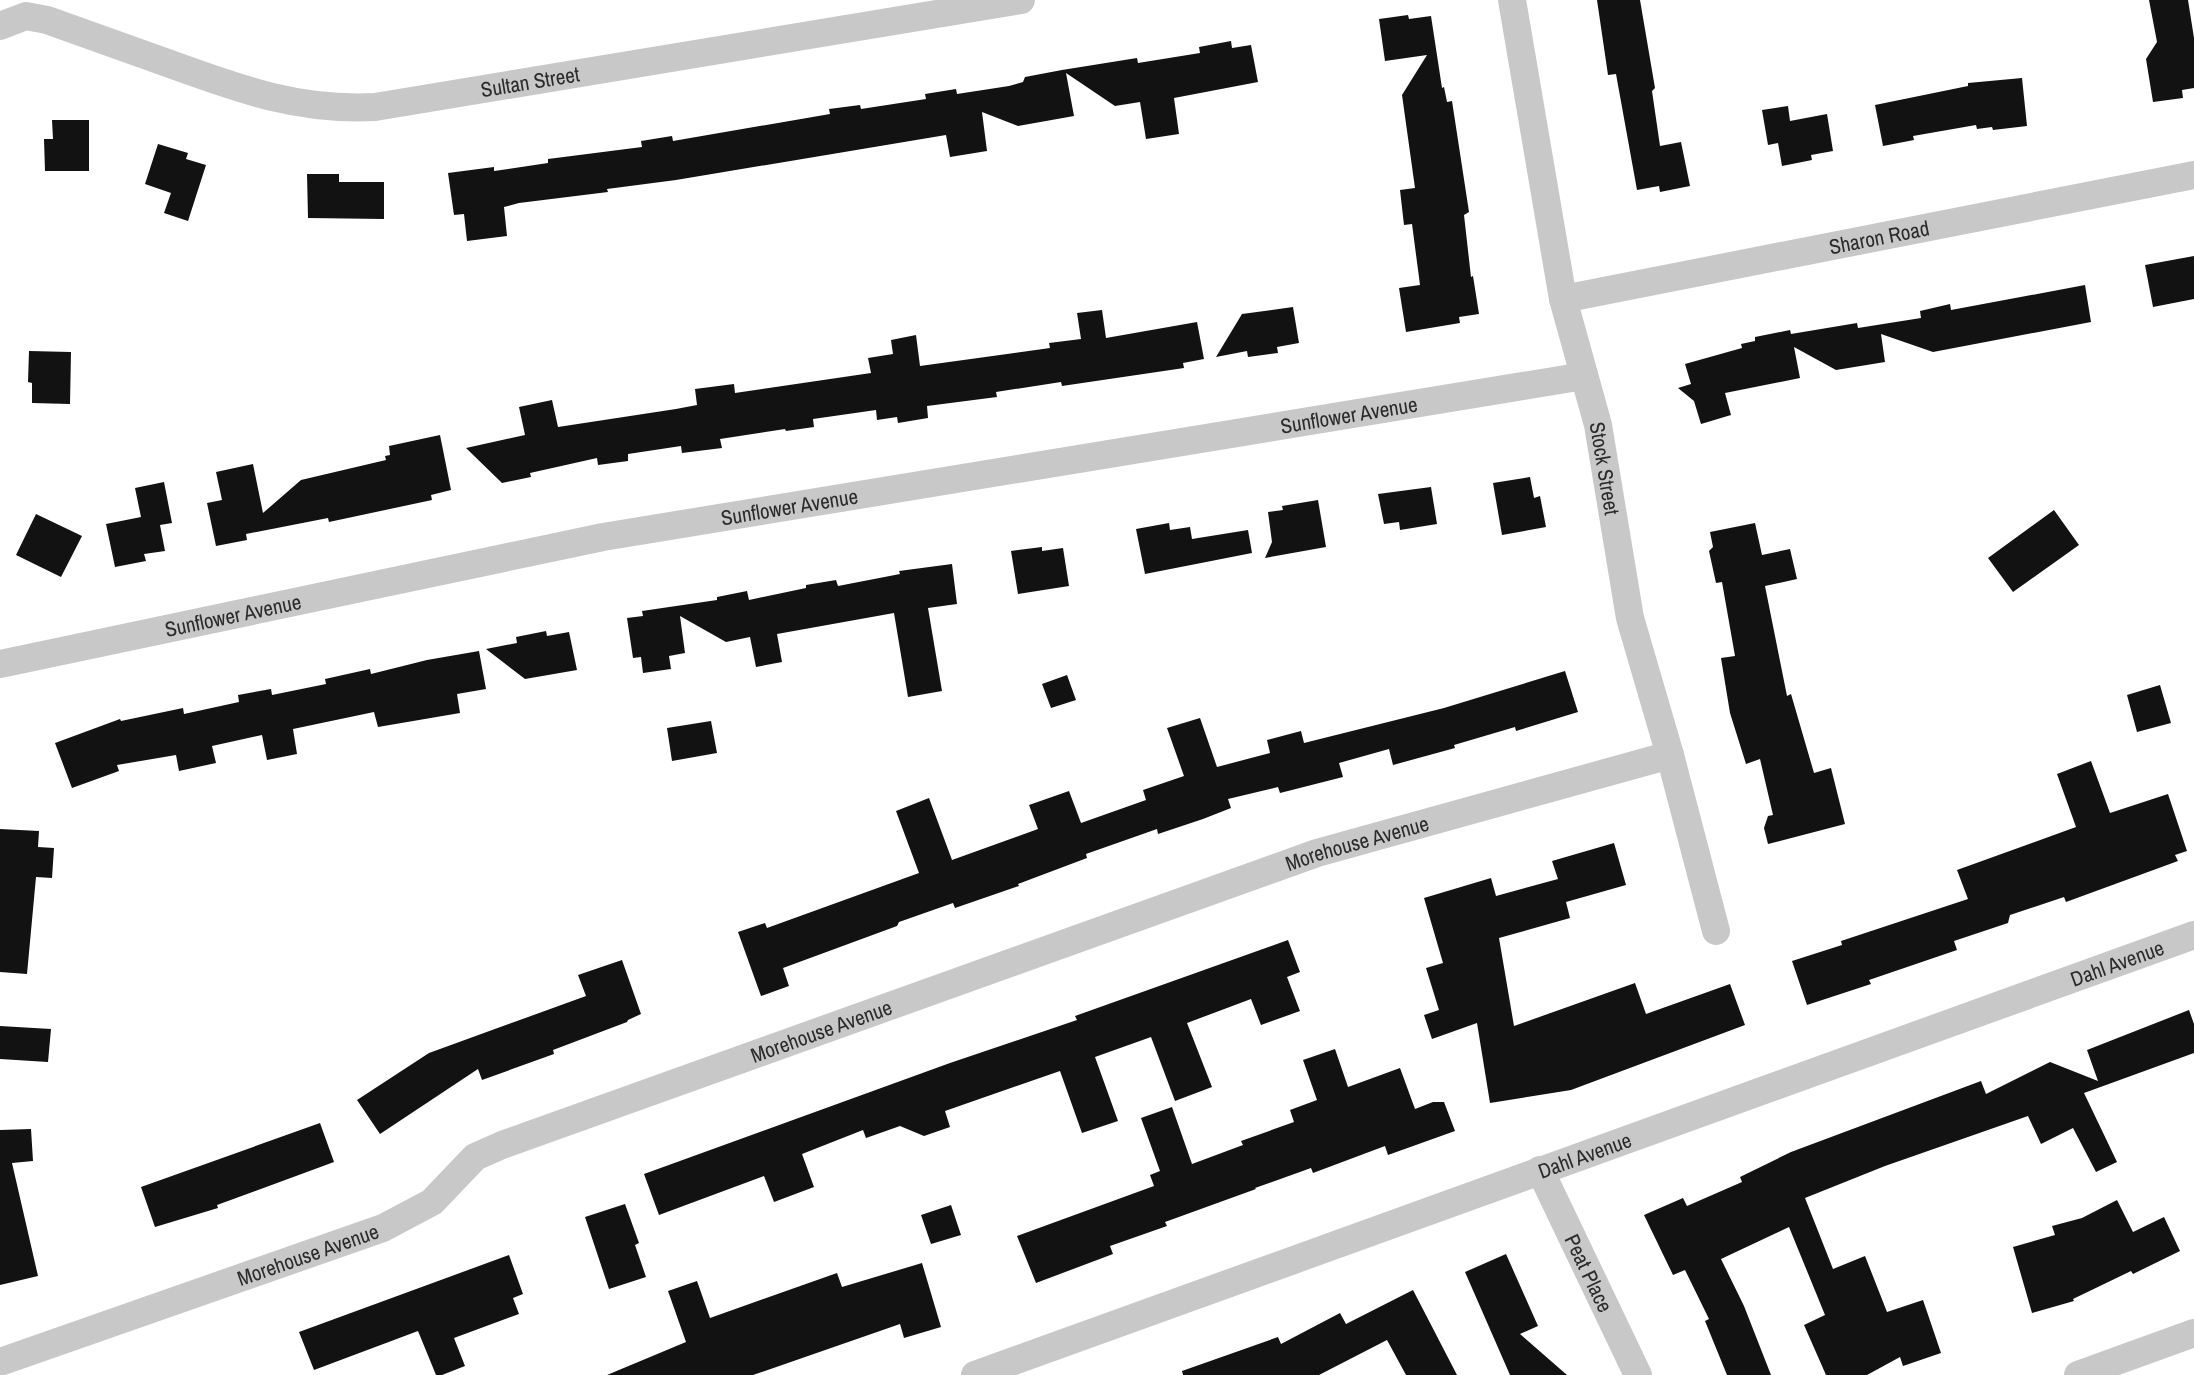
<svg xmlns="http://www.w3.org/2000/svg" width="2194" height="1375" viewBox="0 0 2194 1375" font-family="'Archivo Narrow',sans-serif">
<rect width="100%" height="100%" fill="#fff"/>
<!-- building -->
<path fill="#121212" d="M1597 0H1640L1655 88 1652 91 1660 146 1681 142 1690 186 1660 192 1659 186 1637 190 1616 74 1608 75Z
M2149 0H2188L2194 38V88L2182 90 2183 98 2153 102 2146 59 2157 42Z
M1408 15 1409 19 1431 16 1442 88 1444 87 1447 102 1452 101 1469 212 1464 215 1471 277 1473 276 1479 314 1459 317 1460 323 1406 332 1399 288 1420 285 1412 224 1404 225 1400 190 1415 188 1402 95 1427 55 1385 61 1379 19Z
M1231 41 1232 48 1251 45 1258 82 1174 98 1179 134 1146 139 1140 102 1115 106 1066 73 1074 116 1018 126 982 112 987 151 950 157 946 135 676 180 607 189 608 192 519 203 504 207 507 236 467 241 464 214 454 215 448 173 494 167V171L548 163V159L642 147 641 141 672 136 673 141 830 114 829 109 860 105 861 109 926 99 925 94 956 89 957 94 1009 86 1023 82 1025 77 1062 70 1137 58 1138 63 1200 53 1199 47Z
M2022 78 2027 126 1993 130 1992 127 1977 129 1976 125 1913 136 1914 140 1883 146 1875 105 1968 86V83Z
M1788 106 1790 121 1827 114 1833 151 1811 155 1812 160 1782 166 1778 143 1768 145 1762 110Z
M52 120H89V171H45L44 139H53Z
M158 144 188 153 186 159 206 165 188 221 164 213 171 193 145 184Z
M307 174H339V182H384V219L308 218Z
M2194 256V299L2153 307 2145 265Z
M2085 285 2091 322 1933 352 1881 334 1885 362 1836 370 1794 347 1800 378 1725 393 1731 415 1701 424 1694 401 1678 388 1691 384 1685 364 1742 348 1741 344 1755 341V337L1790 330 1791 334 1857 323 1858 328 1921 318 1920 311 1950 304 1951 310Z
M1293 307 1299 343 1277 347 1278 353 1248 357 1247 351 1216 357 1242 314Z
M1102 310 1106 338 1197 322 1204 359 1183 363 1184 368 1062 386 1061 382 996 392 997 397 927 406 928 418 898 423 897 417 877 420 876 410 813 419 814 427 786 431 785 429 720 439 722 448 682 453 681 446 628 454V461L598 465 597 458 530 473 531 477 502 483 466 448 525 435 519 407 552 400 558 427 676 409 697 405 695 389 734 384 735 393 871 373 868 358 893 354 891 340 916 335 920 366 1050 348 1049 343 1081 339 1077 313Z
M29 351 71 352 70 404 32 403V383L28 382Z
M440 435 451 490 431 495 432 500 329 522 328 518 246 534 247 540 216 546 207 503 222 500 216 472 253 464 263 513 301 480 386 460 385 456 390 455 389 446Z
M1530 477 1534 498 1540 496 1546 527 1502 535 1493 483Z
M164 482 172 523 160 525 165 551 144 554 146 561 115 567 106 524 141 517 135 488Z
M1431 487 1437 524 1400 530 1399 522 1384 524 1378 494Z
M1318 500 1326 547 1265 558 1272 542 1268 512 1283 510 1282 506Z
M2054 510 2079 545 2013 592 1988 558Z
M36 514 82 536 61 577 16 555Z
M1169 523 1170 530 1190 527 1192 539 1248 530 1252 553 1145 574 1136 529Z
M1755 523 1762 555 1790 549 1797 579 1765 586 1787 696 1791 694 1814 773 1831 768 1845 824 1768 844 1764 828 1768 816 1773 815 1760 759 1746 764 1730 713 1721 658 1735 656 1722 582 1716 583 1709 551 1713 547 1710 532Z
M1042 547V551L1063 548 1069 586 1018 594 1011 551Z
M952 564 957 604 928 608 942 691 908 697 894 613 777 634 782 662 756 667 750 637 726 642 680 616 685 653 669 656 671 669 643 673 641 657 633 658 627 618 643 616 642 611 717 600V597L747 591 749 600 806 588V585L836 580 838 586 900 574 899 571Z
M546 631 547 636 569 632 577 670 525 679 486 649 517 643 516 637Z
M479 651 486 689 457 694 460 713 378 727 374 712 293 729 297 754 267 760 262 735 212 746 216 763 179 771 176 755 117 765 119 771 72 788 55 743 120 719 121 721 183 708 184 714 239 702 238 695 271 689 272 695 326 684 325 679 370 669 371 674 427 660Z
M1565 671 1578 712 1516 731 1515 727 1454 745 1455 748 1393 765 1389 749 1339 763 1343 777 1280 793 1278 787 1228 799 1231 808 1203 819 1158 834 1157 829 1086 854 1087 858 1018 884 1019 886 955 908 953 903 899 922 897 926 783 968 789 986 761 996 738 932 765 923 767 928 919 873 896 811 929 798 952 860 1038 829 1029 805 1069 791 1081 823 1146 800 1143 790 1184 776 1167 728 1200 718 1217 767 1270 753 1267 740 1301 731 1304 743 1444 708Z
M1067 675 1076 700 1051 708 1042 684Z
M2160 685 2171 723 2137 732 2127 695Z
M711 721 717 753 672 761 667 728Z
M2091 761 2110 813 2168 794 2187 851 2175 855 2178 861 2066 902 2064 897 2010 915 2008 923 1954 941 1957 950 1869 980 1871 984 1807 1005 1792 961 1842 945 1841 941 1968 899 1957 870 2076 827 2057 774Z
M0 829 39 831 38 847 54 848 52 878 36 877 27 974 0 972Z
M1614 843 1626 885 1566 902 1570 918 1499 938 1514 1026 1635 983 1646 1014 1730 984 1745 1025 1571 1090 1490 1103 1477 1023 1432 1039 1424 1015 1439 1010 1426 968 1443 963 1424 898 1491 878 1496 896 1558 879 1552 861Z
M1288 940 1300 972 1287 977 1300 1011 1261 1025 1251 999 1187 1023 1212 1087 1175 1101 1151 1037 1095 1057 1118 1121 1082 1133 1060 1071 945 1111 950 1127 924 1136 900 1126 866 1138 863 1130 802 1154 814 1187 774 1202 764 1176 659 1215 644 1174 950 1063 1077 1020 1075 1016Z
M622 960 641 1014 628 1020 627 1022 553 1050 554 1054 482 1080 478 1069 380 1134 357 1100 429 1053 586 996 578 975Z
M2189 1010 2194 1024V1053L2084 1093 2117 1162 2096 1172 2073 1128 2041 1144 2028 1116 1885 1166 1805 1198 1833 1269 1865 1256 1887 1312 1923 1300 1941 1353 1903 1366 1900 1357 1867 1375H1826L1804 1325 1825 1315 1789 1227 1721 1259 1744 1306 1771 1375H1727L1705 1321 1709 1319 1685 1270 1673 1275 1644 1215 1683 1198 1687 1206 1742 1182 1740 1177 1791 1152 1981 1081 1986 1094 2050 1062 2098 1081 2087 1050Z
M0 1026 51 1029 48 1062 0 1059Z
M1335 1049 1348 1087 1400 1068 1415 1109 1433 1102H1444L1455 1131 1388 1155 1385 1146 1313 1173 1311 1168 1255 1188 1256 1189 1165 1222 1167 1226 1110 1246 1113 1254 1036 1283 1017 1236 1154 1186 1150 1175 1160 1171 1141 1118 1172 1107 1192 1164 1243 1145 1241 1141 1294 1122 1290 1110 1317 1100 1303 1060Z
M320 1123 334 1162 217 1205 218 1208 155 1227 141 1187Z
M31 1129 33 1161 12 1163 38 1276 0 1285V1130Z
M2117 1200 2133 1232 2164 1217 2180 1251 2133 1274 2131 1271 2073 1299 2074 1301 2032 1313 2013 1247 2055 1235 2052 1226 2082 1218Z
M625 1204 639 1243 635 1245 646 1277 609 1289 585 1217Z
M951 1205 961 1235 931 1244 921 1215Z
M1506 1254 1538 1326 1520 1334 1567 1375H1510L1465 1272Z
M509 1255 523 1294 513 1298 519 1314 454 1338 465 1366 442 1375H436L418 1331 314 1370 299 1332Z
M922 1263 941 1327 904 1338 900 1324 753 1375H607L686 1342 668 1291 697 1281 710 1318 837 1273 842 1287Z
M1413 1290 1457 1375H1406L1387 1340 1319 1375H1183L1182 1371 1278 1337 1281 1344 1340 1313 1346 1324Z"/>
<g fill="none" stroke-linecap="round" stroke-linejoin="round">
<!-- minor -->
<g stroke="#c8c8c8" stroke-width="28">
<path id="s1" d="M1512 0 1563 299 1598 425 1630 618 1670 755 1716 931"/>
<path id="s2" d="M0 26 26 16 47 20C89 35 131 50 173 65 242 90 300 111 375 107L1021 0"/>
<path id="s3" d="M1563 299 2194 175"/>
<path id="s4" d="M0 664 603 537 1584 376"/>
<path id="s5" d="M1540 1170 1638 1375"/>
<path id="s6" d="M0 1362 383 1228 432 1202 475 1157 502 1145 1317 853 1670 755"/>
<path id="s7" d="M975 1375 2194 935"/>
<path d="M2078 1375 2194 1333"/>
</g>
</g>
<g text-anchor="middle" dominant-baseline="central" stroke-width="7" stroke-linejoin="round" paint-order="stroke">
<!-- street labels -->
<g font-size="21" fill="#2b2b2b" stroke="#fff">
<text stroke="none"><textPath href="#s2" startOffset="548">Sultan Street</textPath></text>
<text stroke="none"><textPath href="#s3" startOffset="322">Sharon Road</textPath></text>
<text stroke="none"><textPath href="#s4" startOffset="1372">Sunflower Avenue</textPath></text>
<text stroke="none"><textPath href="#s1" startOffset="478">Stock Street</textPath></text>
<text stroke="none"><textPath href="#s4" startOffset="805">Sunflower Avenue</textPath></text>
<text stroke="none"><textPath href="#s4" startOffset="238">Sunflower Avenue</textPath></text>
<text stroke="none"><textPath href="#s6" startOffset="1460">Morehouse Avenue</textPath></text>
<text stroke="none"><textPath href="#s7" startOffset="1214">Dahl Avenue</textPath></text>
<text stroke="none"><textPath href="#s6" startOffset="892">Morehouse Avenue</textPath></text>
<text stroke="none"><textPath href="#s7" startOffset="648">Dahl Avenue</textPath></text>
<text stroke="none"><textPath href="#s6" startOffset="326">Morehouse Avenue</textPath></text>
<text stroke="none"><textPath href="#s5" startOffset="114">Peat Place</textPath></text>
</g>
</g>
</svg>
